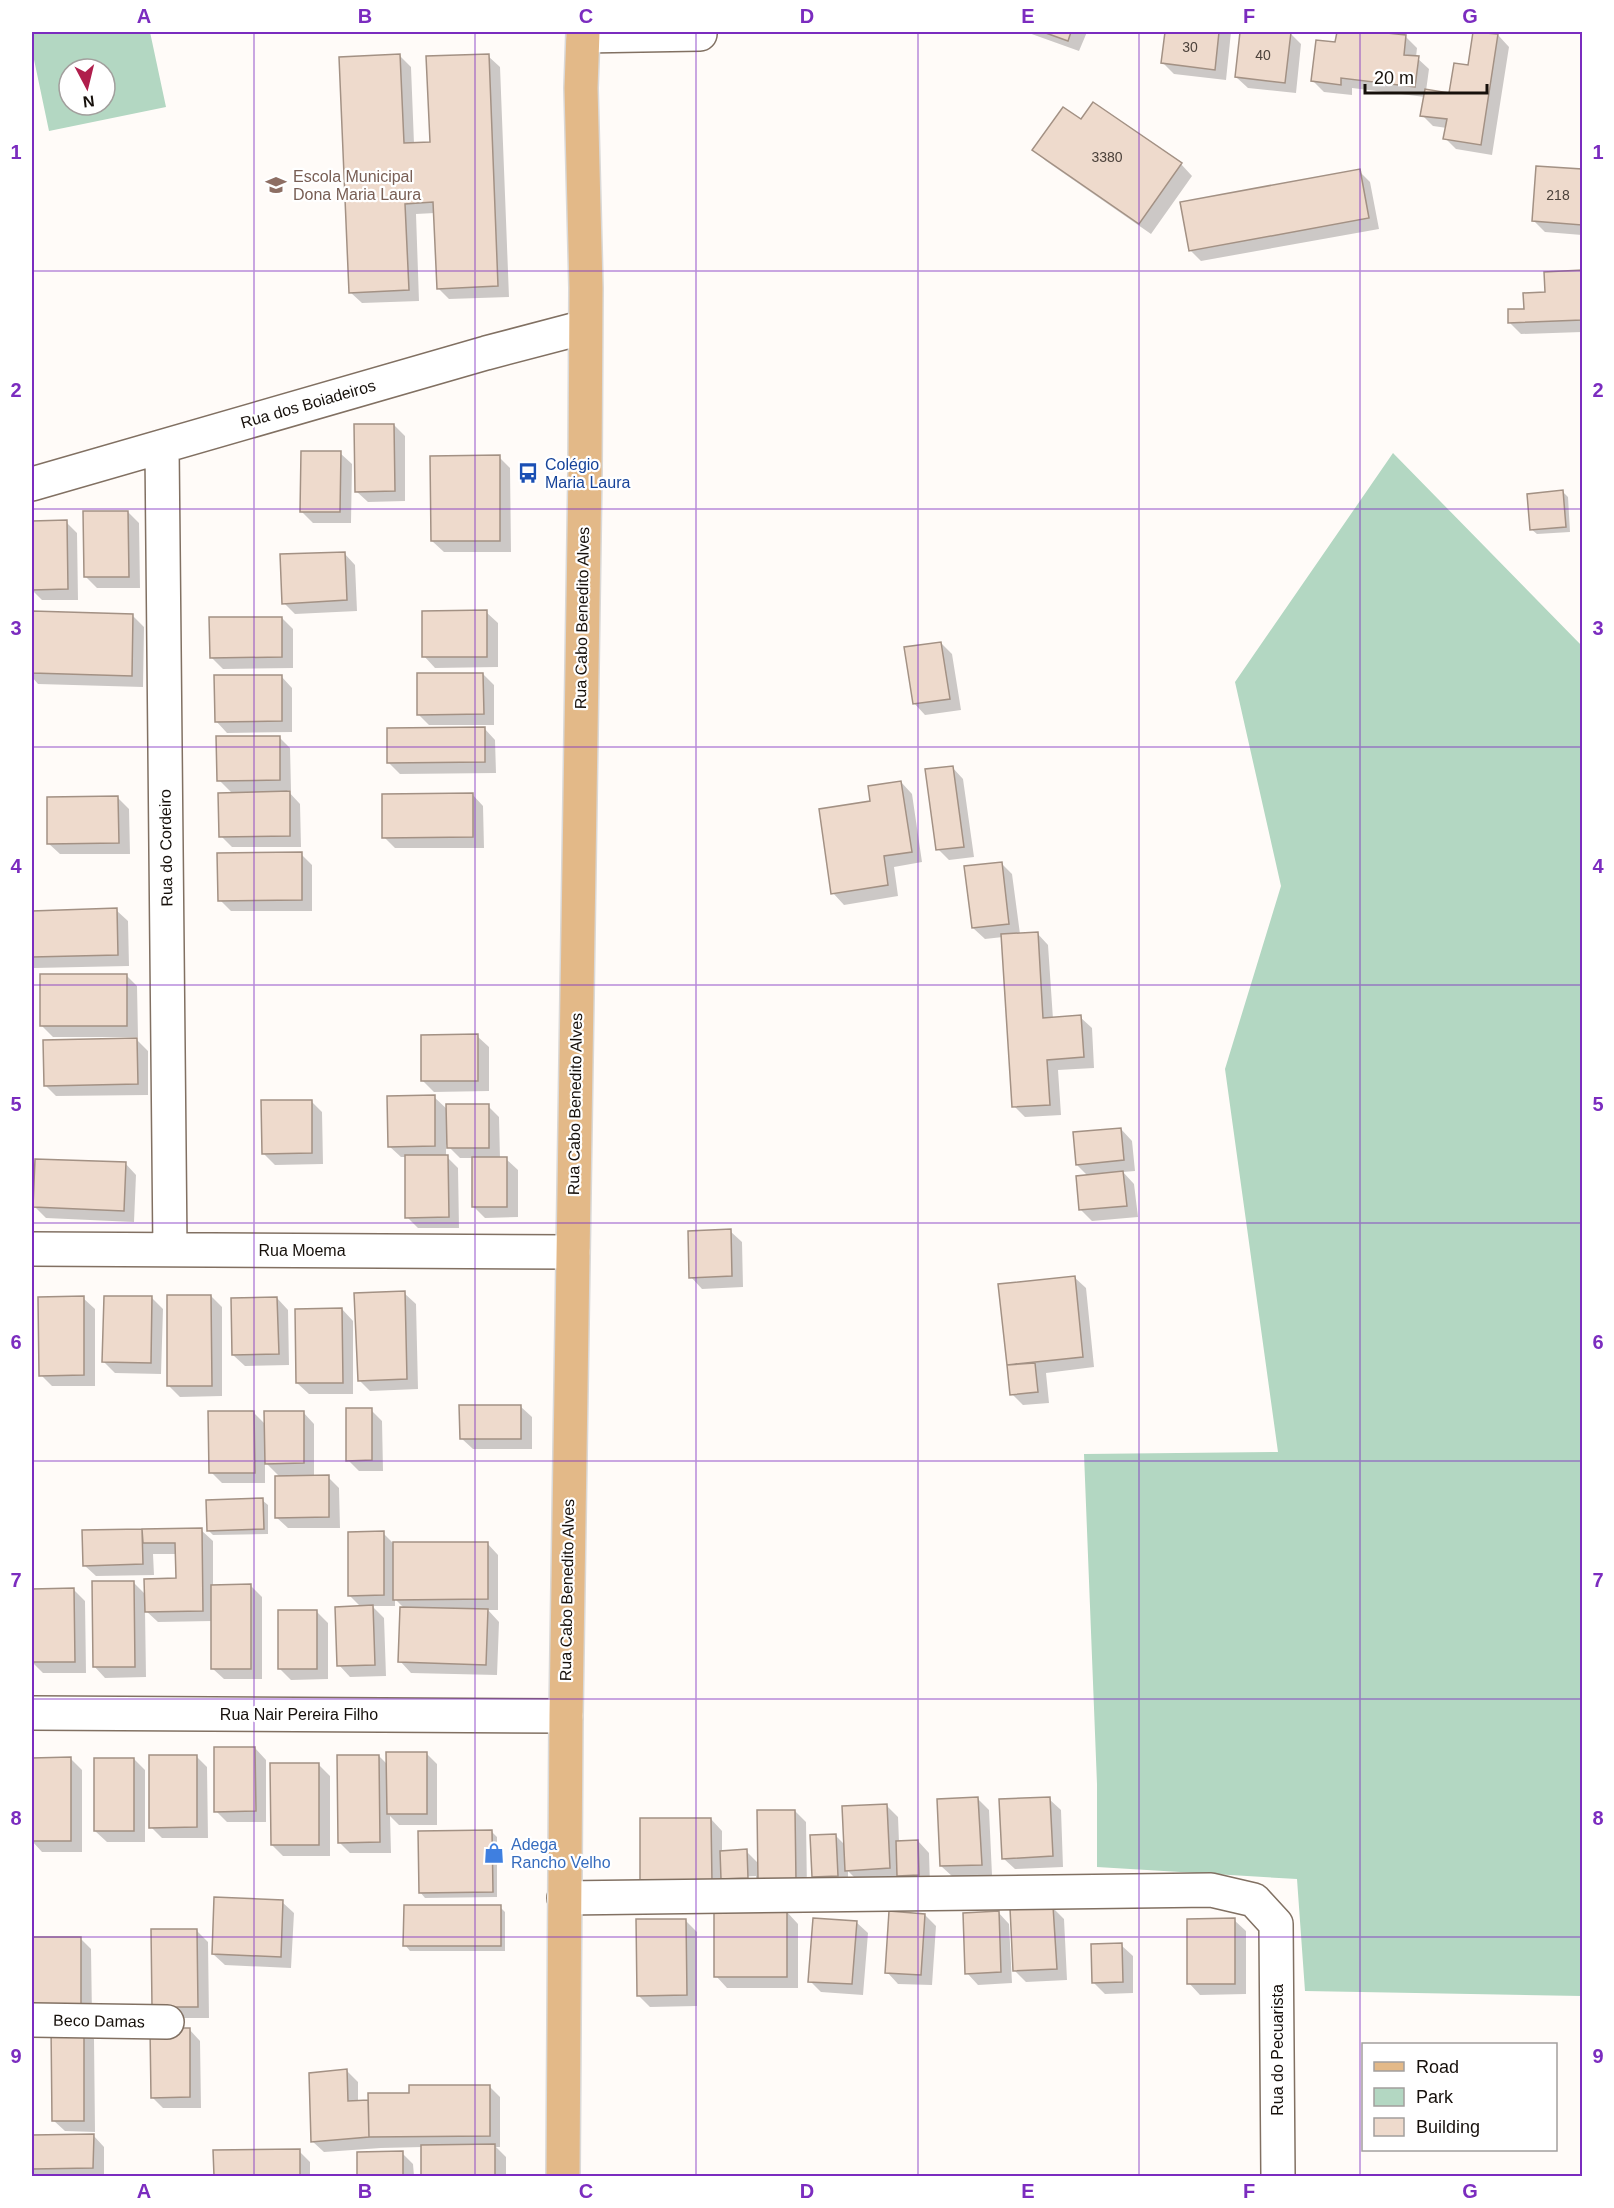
<svg xmlns="http://www.w3.org/2000/svg" width="1614" height="2208" viewBox="0 0 1614 2208" font-family="Helvetica,sans-serif">
<rect width="100%" height="100%" fill="#fffbf8"/>
<!-- green -->
<path fill="#b3d7c2" fill-rule="evenodd" d="M32 32H150L166 107 49 131 32 50ZM69 69H105V105H69Z
M1393 453 1582 646V1996L1305 1991 1297 1879 1097 1867V1784L1084 1454 1278 1452 1225 1069 1281 886 1235 682Z"/>
<!-- shadow -->
<path fill="#0003" fill-rule="evenodd" d="M1026 32H1087L1079 51Z
M1167 32H1231L1226 80 1174 74 1163 63Z
M1241 32 1290 33 1301 44 1296 93 1248 88 1236 77Z
M1338 32H1365L1406 37 1417 48 1416 57 1429 69 1426 91 1450 95 1469 67 1474 32 1498 35 1509 47 1492 155 1456 149 1445 138 1447 128 1433 126 1422 115 1425 97 1352 88V95L1324 92 1313 81 1336 44Z
M400 56 411 67 414 144H432L488 56 500 67 509 297 449 299 438 288 435 213 416 214 419 301 362 303 350 292Z
M1082 121 1181 164 1192 176 1151 234 1046 161 1034 150Z
M1537 168 1582 171V235L1545 232 1534 221Z
M1359 171 1370 182 1379 229 1201 261 1190 250Z
M1582 272V332L1521 334 1510 323 1546 294V274Z
M394 425 405 436V501L368 502 356 491Z
M340 453 352 464 351 523H313L301 511Z
M499 457 510 468 511 552H444L432 541Z
M1563 492 1568 497 1570 532 1537 534 1531 529Z
M128 512 139 523 140 588H97L85 576Z
M32 522H66L77 533 78 600H42L32 590Z
M344 553 355 565 357 611 295 614 284 603Z
M486 612 498 623V667L435 668 424 656Z
M32 613 133 616 144 627 143 687 38 684 32 677Z
M282 618 293 629V668L223 669 211 657Z
M941 643 952 654 961 710 925 715 914 703Z
M483 674 494 685V725H429L418 714Z
M281 676 292 688V732L227 733 216 721Z
M484 728 495 740 496 773 400 774 389 763Z
M279 737 290 748 291 790H287L300 804 301 847H232L221 836 233 794 219 780Z
M952 767 963 779 974 857 949 860 938 849Z
M901 782 912 794 922 862 894 867 898 896 844 905 833 893 872 802Z
M472 794 483 806 484 848H395L384 837Z
M118 798 129 809 130 854H60L48 843Z
M301 854 312 865V911H231L220 900Z
M1001 863 1012 874 1020 934 1037 933 1048 945 1053 1019 1080 1017 1092 1028 1094 1068 1058 1070 1061 1115 1025 1117 1014 1106 1003 937 985 939 973 928Z
M116 910 128 921 129 966 34 968 32 966V912Z
M126 975 137 986 138 1037H53L42 1026Z
M477 1036 489 1047V1091L434 1092 422 1080Z
M137 1040 148 1051V1095L56 1096 45 1085Z
M434 1097 448 1110 488 1106 499 1117 500 1159H506L518 1170V1217L485 1218 473 1206V1158H460L446 1144V1156L458 1168 459 1228H418L407 1217 406 1157H401L389 1146Z
M311 1101 322 1112 323 1164 275 1165 263 1153Z
M1121 1129 1132 1141 1135 1171 1123 1172 1134 1184 1138 1217 1092 1221 1081 1210 1088 1176 1077 1165Z
M125 1163 136 1175 134 1222 46 1218 35 1207Z
M730 1231 742 1242 743 1287 702 1289 691 1277Z
M1074 1277 1086 1288 1094 1367 1046 1373 1049 1403 1023 1405 1012 1394 1000 1286Z
M404 1293 416 1304 418 1389 370 1391 359 1380Z
M211 1296 222 1307V1396L180 1397 169 1386Z
M83 1298 95 1309V1386H52L41 1375Z
M152 1298 163 1309 161 1374 115 1373 104 1362Z
M277 1298 288 1310 289 1365 245 1366 233 1355Z
M342 1309 353 1321V1394H309L297 1383Z
M520 1406 532 1417V1449H473L461 1438Z
M371 1410 382 1421 383 1471H359L348 1460Z
M253 1412 266 1425 303 1412 314 1424V1477H328L339 1488 340 1528H288L276 1517 280 1477 265 1462V1483H222L211 1472Z
M262 1500 268 1505V1534L213 1535 208 1530Z
M201 1530 213 1541V1586H251L262 1597V1679H224L212 1668V1621L158 1622 145 1610 146 1677 105 1678 94 1666 134 1583 146 1595 178 1579 177 1554H153L154 1575 96 1576 84 1565V1532Z
M383 1533 394 1544 487 1543 498 1555V1610H488L499 1622 497 1675 411 1673 400 1661 404 1608 395 1599V1606H372L384 1618 386 1676 350 1677 339 1665 361 1607 349 1595Z
M32 1590H74L85 1601 86 1673H43L32 1662Z
M317 1612 328 1623V1679L291 1680 280 1669Z
M255 1748 266 1760V1822H227L216 1811Z
M426 1753 437 1764V1825H399L390 1816 391 1853H350L339 1842 379 1756 388 1765Z
M196 1756 207 1767 208 1838H162L151 1827Z
M32 1759H71L82 1770V1852H42L32 1841Z
M134 1759 145 1770V1842H107L95 1831Z
M318 1764 330 1776V1856H283L272 1845Z
M978 1799 989 1810 992 1875 953 1877 941 1866Z
M1049 1799 1061 1810 1063 1867 1015 1869 1003 1858Z
M887 1806 898 1817 899 1842 918 1841 929 1853 930 1886 858 1881 848 1871V1887L825 1888 813 1877 835 1835 846 1846Z
M795 1811 806 1822 807 1891 734 1890 722 1878V1894H653L711 1819 722 1831V1852L746 1851 759 1864ZM756 1876V1879L731 1880V1877Z
M491 1831 497 1837V1897L425 1898 420 1892Z
M282 1902 294 1913 291 1968 225 1965 213 1954Z
M500 1907 505 1912V1951H410L405 1945Z
M1053 1908 1064 1919 1067 1980 1026 1982 1015 1971Z
M787 1912 798 1924V1988H727L716 1976Z
M998 1912 1009 1924 1012 1983 978 1985 967 1973Z
M925 1915 936 1926 932 1985 898 1984 887 1972Z
M1234 1920 1246 1931V1994L1200 1995 1189 1983Z
M686 1921 697 1932V2006L650 2007 638 1995Z
M856 1922 868 1933 863 1995 821 1992 810 1981Z
M197 1931 208 1942 209 2018H164Z
M80 1938 91 1949 92 2017 32 2010V1939Z
M1121 1945 1133 1956V1993L1105 1994 1093 1982Z
M83 2028 94 2039 95 2132 65 2131 53 2120Z
M189 2029 200 2041 201 2108H163L152 2097Z
M346 2070 358 2082V2102L489 2086 500 2097V2147H496L506 2157V2176H423V2147L381 2148 324 2152 312 2141Z
M93 2135 104 2147V2176H32V2136Z
M215 2151H299L310 2162V2176H215Z
M359 2153H402L413 2164 414 2176H359Z"/>
<!-- building -->
<path fill="#eedacc" stroke="#a39184" stroke-width="1.5" d="M1043 32H1071L1068 41Z
M1165 32H1219L1215 70 1161 63Z
M1240 32H1291L1285 83 1235 77Z
M1337 32H1377L1406 35 1404 55 1419 56 1415 87 1341 78V85L1311 81 1316 40 1335 42Z
M1473 32 1498 34 1481 145 1443 139 1447 119 1420 116 1425 89 1449 93 1454 63 1468 65Z
M400 54 404 143 430 142 426 56 489 54 498 286 437 289 433 202 405 204 409 290 349 293 339 57Z
M1093 102 1182 163 1139 224 1032 150 1063 107 1081 119Z
M1536 166 1582 169V225L1532 221Z
M1360 169 1369 218 1189 251 1180 202Z
M1582 270V320L1508 323V309H1524L1523 293 1545 292 1544 272Z
M354 424H394L395 491 355 492Z
M301 451H341L340 512H300Z
M500 455V541H431L430 456Z
M1563 490 1566 527 1530 530 1527 494Z
M83 511H128L129 577H84Z
M67 520 68 589 32 590V521Z
M345 552 347 600 282 604 280 554Z
M487 610V657H422V611Z
M32 611 133 614 132 676 32 673Z
M209 617H282V657L210 658Z
M941 642 950 699 913 704 904 647Z
M417 673H483L484 714 417 715Z
M214 675H282V721L215 722Z
M485 727V762L387 763V728Z
M216 736H280V780L217 781Z
M953 766 964 847 936 850 925 769Z
M901 781 912 852 884 856 888 885 831 894 819 809 870 801 868 786Z
M290 791V836L219 837 218 793Z
M473 793V837L382 838V794Z
M118 796 119 843 47 844V797Z
M302 852V900L218 901 217 853Z
M1002 862 1009 924 972 928 964 866Z
M117 908 118 955 32 957V911Z
M1038 932 1043 1018 1081 1015 1084 1057 1047 1060 1050 1105 1012 1107 1001 934Z
M40 974H127V1026H40Z
M478 1034V1081H421V1035Z
M137 1038 138 1084 44 1086 43 1040Z
M435 1095V1146L388 1147 387 1096Z
M261 1100H312V1153L262 1154Z
M446 1104H489V1148H447Z
M1121 1128 1124 1160 1076 1165 1073 1132Z
M405 1155H448L449 1217 405 1218Z
M472 1157H507V1207H472Z
M35 1159 126 1162 124 1211 33 1207Z
M1123 1171 1127 1206 1079 1210 1076 1176Z
M731 1229 732 1276 689 1278 688 1231Z
M1075 1276 1083 1357 1007 1365 998 1284Z
M405 1291 407 1379 358 1381 354 1293Z
M167 1295H211L212 1386H167Z
M84 1296V1375L39 1376 38 1297Z
M104 1296H152L151 1363 102 1362Z
M277 1297 279 1354 232 1355 231 1298Z
M342 1308 343 1383H296L295 1309Z
M1035 1363 1038 1392 1010 1395 1007 1365Z
M459 1405H521V1439H460Z
M346 1408H372V1460L346 1461Z
M208 1411H254L255 1473H209Z
M264 1411H304V1463L265 1464Z
M329 1475V1517L275 1518V1476Z
M263 1498 264 1529 207 1531 206 1500Z
M202 1528 203 1611 145 1612 144 1579 176 1578 175 1543H143L142 1529Z
M142 1529 143 1564 83 1566 82 1530Z
M384 1531V1595L348 1596V1532Z
M393 1542H488V1599L393 1600Z
M92 1581H134L135 1667H93Z
M251 1584V1669H211V1585Z
M74 1588 75 1662H32V1589Z
M373 1605 375 1665 337 1666 335 1607Z
M400 1607 488 1609 486 1665 398 1662Z
M278 1610H317V1669H278Z
M214 1747H255L256 1811 214 1812Z
M386 1752H427V1814H387Z
M149 1755H197V1827L149 1828Z
M337 1755H379L380 1842 338 1843Z
M71 1757V1841H32V1758Z
M94 1758H134V1831H94Z
M270 1763H319V1845H271Z
M978 1797 982 1865 940 1866 937 1799Z
M1050 1797 1053 1856 1002 1859 999 1799Z
M887 1804 890 1868 845 1871 842 1806Z
M757 1810H795L796 1881H758Z
M640 1818H711L712 1883 640 1884Z
M492 1830 493 1892 419 1893 418 1831Z
M836 1834 838 1876 812 1877 810 1835Z
M918 1840 919 1875 897 1876 896 1841Z
M747 1849 748 1878 721 1879 720 1851Z
M214 1897 283 1900 281 1957 212 1954Z
M404 1905H501V1946H403Z
M1053 1906 1057 1969 1013 1971 1010 1908Z
M714 1911H787V1977H714Z
M889 1911 925 1914 921 1975 885 1973Z
M999 1911 1001 1972 965 1974 963 1913Z
M813 1918 857 1921 852 1984 808 1982Z
M1235 1918V1984H1187V1919Z
M636 1919H686L687 1995 637 1996Z
M151 1929H197L198 2007H152Z
M32 1937H81V2007L32 2006Z
M1122 1943 1123 1982 1092 1983 1091 1944Z
M51 2026 84 2027V2121H52Z
M150 2028H190V2097L151 2098Z
M347 2069 348 2101 368 2100 369 2137 311 2142 309 2073Z
M409 2085H490V2136L369 2137 368 2093H409Z
M94 2134 93 2168 32 2169V2135Z
M495 2144V2176H421V2145Z
M300 2149V2176H214L213 2150Z
M403 2151V2176H357V2152Z"/>
<g fill="none" stroke-linecap="round" stroke-linejoin="round">
<!-- minor casing -->
<g stroke="#817062" stroke-width="36">
<path id="minor" d="M583 36 700 34V32
M162 447 170 1250
M32 484 486 353 585 327
M32 1249 573 1252
M32 1713 566 1716
M564 1898 1211 1890 1254 1900 1276 1924 1278 2176
M32 2020 167 2022"/>
</g>
<!-- primary casing -->
<g stroke="#dad9d8" stroke-width="36">
<path id="primary" d="M563 2176 566 1716 585 471 586 288 581 88 583 32"/>
</g>
<!-- minor -->
<use href="#minor" stroke="#fff" stroke-width="33"/>
<!-- primary -->
<use href="#primary" stroke="#e3b988" stroke-width="33"/>
</g>
<!-- grid -->
<path fill="none" stroke="#7b2cbf" stroke-width="1.5" stroke-opacity="0.55" d="M254 32V2176M475 32V2176M696 32V2176M918 32V2176M1139 32V2176M1360 32V2176M32 271H1582M32 509H1582M32 747H1582M32 985H1582M32 1223H1582M32 1461H1582M32 1699H1582M32 1937H1582"/>
<!-- icons -->
<defs>
<g id="school-bare" transform="scale(1.62)"><path d="M0-5L7-2L0 1L-7-2ZM-4 1L0 2.5L4 1V4Q0 6-4 4Z" fill="#8d6e63" stroke="#fff" stroke-width="2.5" paint-order="stroke"/></g>
<g id="bus-bare" transform="scale(1.62)"><path d="M-5-6H5V4H4V6H2V4H-2V6H-4V4H-5ZM-3.5-4V0h7V-4ZM-3.5 1.2v1.5H-2V1.2ZM2 1.2v1.5H3.5V1.2Z" fill="#1a4fb4" stroke="#fff" stroke-width="2.5" paint-order="stroke"/></g>
<g id="shop-bare" transform="scale(1.62)"><path d="M-5-2.5h2.3a2.7 3.5 0 0 1 5.4 0H5L5.5 6h-11ZM-1.5-2.5h3a1.5 2.3 0 0 0-3 0Z" fill="#3f7fe0" stroke="#fff" stroke-width="2.5" paint-order="stroke"/></g>
</defs>
<g fill-rule="evenodd">
<use href="#school-bare" x="276" y="185"/>
<use href="#bus-bare" x="528" y="473"/>
<use href="#shop-bare" x="494" y="1853"/>
</g>
<g text-anchor="middle" dominant-baseline="central" stroke-width="4.5" stroke-linejoin="round" paint-order="stroke">
<!-- number labels -->
<g font-size="14" fill="#4c423b">
<text x="1190" y="47">30</text>
<text x="1263" y="55">40</text>
<text x="1107" y="157">3380</text>
<text x="1558" y="195">218</text>
</g>
<!-- education labels -->
<g font-size="16" fill="#785e54" stroke="#fff" text-anchor="start">
<text x="293" y="176">Escola Municipal<tspan x="293" dy="18">Dona Maria Laura</tspan></text>
</g>
<!-- street labels -->
<g font-size="16" fill="#16100b" stroke="#fff">
<text transform="translate(308 404) rotate(-16)">Rua dos Boiadeiros</text>
<text transform="translate(582 618) rotate(-89)">Rua Cabo Benedito Alves</text>
<text transform="translate(166 848) rotate(-91)">Rua do Cordeiro</text>
<text transform="translate(575 1104) rotate(-89)">Rua Cabo Benedito Alves</text>
<text x="302" y="1250">Rua Moema</text>
<text transform="translate(567 1590) rotate(-89)">Rua Cabo Benedito Alves</text>
<text x="299" y="1714">Rua Nair Pereira Filho</text>
<text transform="translate(99 2021) rotate(1)">Beco Damas</text>
<text transform="translate(1277 2050) rotate(-90)">Rua do Pecuarista</text>
</g>
<!-- transit labels -->
<g font-size="16" fill="#164399" stroke="#fff" text-anchor="start">
<text x="545" y="464">Colégio<tspan x="545" dy="18">Maria Laura</tspan></text>
</g>
<!-- shop labels -->
<g font-size="16" fill="#366cbe" stroke="#fff" text-anchor="start">
<text x="511" y="1844">Adega<tspan x="511" dy="18">Rancho Velho</tspan></text>
</g>
</g>
<!-- border -->
<rect width="1614" height="2208" fill="none" stroke="#ffffff" stroke-width="66"/>
<!-- legend -->
<rect x="1362" y="2043" width="195" height="108" fill="#ffffff" stroke="#a29f9d" stroke-width="1.5"/>
<rect x="1374" y="2062" width="30" height="9" fill="#e3b988" stroke="#a29f9d" stroke-width="1.5"/>
<text x="1416" y="2073" font-size="18" fill="#16100b">Road</text>
<rect x="1374" y="2088" width="30" height="18" fill="#b3d7c2" stroke="#a29f9d" stroke-width="1.5"/>
<text x="1416" y="2103" font-size="18" fill="#16100b">Park</text>
<rect x="1374" y="2118" width="30" height="18" fill="#eedacc" stroke="#a29f9d" stroke-width="1.5"/>
<text x="1416" y="2133" font-size="18" fill="#16100b">Building</text>
<!-- north arrow -->
<g transform="translate(87 87) rotate(173)"><circle r="28" fill="#ffffff" stroke="#a29f9d" stroke-width="1.5"/>
<path d="M0-4.5L10 22L0 15L-10 22Z" fill="#b01e4c"/>
<text y="-9" font-size="16" font-weight="bold" text-anchor="middle" fill="#16100b">N</text>
</g>
<!-- scale -->
<path d="M1365 84v9h122v-9" fill="none" stroke="#16100b" stroke-width="3"/>
<text x="1374" y="84" font-size="18" fill="#16100b" stroke="#ffffff" stroke-width="4.5" paint-order="stroke">20 m</text>
<rect x="33" y="33" width="1548" height="2142" fill="none" stroke="#7b2cbf" stroke-width="2"/>
<g font-size="20" text-anchor="middle" font-weight="bold" fill="#7b2cbf">
<text x="144" y="23">A</text>
<text x="365" y="23">B</text>
<text x="586" y="23">C</text>
<text x="807" y="23">D</text>
<text x="1028" y="23">E</text>
<text x="1249" y="23">F</text>
<text x="1470" y="23">G</text>
<text x="16" y="159">1</text>
<text x="1598" y="159">1</text>
<text x="16" y="397">2</text>
<text x="1598" y="397">2</text>
<text x="16" y="635">3</text>
<text x="1598" y="635">3</text>
<text x="16" y="873">4</text>
<text x="1598" y="873">4</text>
<text x="16" y="1111">5</text>
<text x="1598" y="1111">5</text>
<text x="16" y="1349">6</text>
<text x="1598" y="1349">6</text>
<text x="16" y="1587">7</text>
<text x="1598" y="1587">7</text>
<text x="16" y="1825">8</text>
<text x="1598" y="1825">8</text>
<text x="16" y="2063">9</text>
<text x="1598" y="2063">9</text>
<text x="144" y="2198">A</text>
<text x="365" y="2198">B</text>
<text x="586" y="2198">C</text>
<text x="807" y="2198">D</text>
<text x="1028" y="2198">E</text>
<text x="1249" y="2198">F</text>
<text x="1470" y="2198">G</text>
</g>
</svg>
